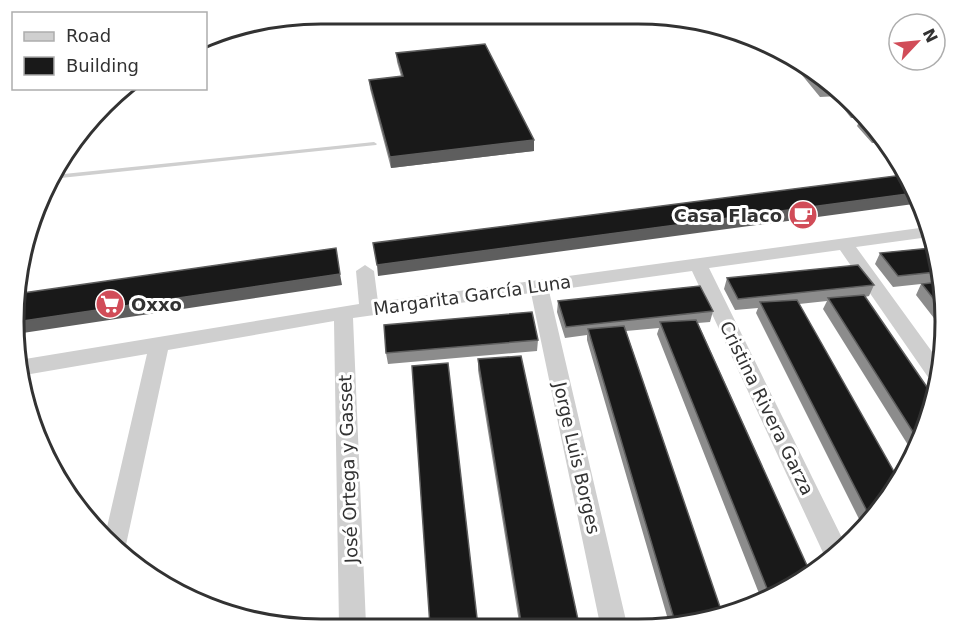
<svg xmlns="http://www.w3.org/2000/svg" width="959" height="643" viewBox="0 0 959 643" font-family="'DejaVu Sans',sans-serif">
<rect width="100%" height="100%" fill="#fff"/>
<g fill="none" stroke-linecap="round" stroke-linejoin="round">
<!-- lane -->
<path fill="#cfcfcf" fill-rule="evenodd" d="M374 142 377 144 376 145 51 179 54 175Z"/>
<!-- street -->
<path fill="#cfcfcf" fill-rule="evenodd" d="M927 227 929 237 856 247 938 360 934 379 928 377 840 250 709 268 846 546 826 559 692 271 549 291 628 629H601L531 293 353 318 366 625H339L334 321 168 350 124 554 104 540 147 354 19 376V360L359 304 356 271 365 265 374 271 378 302Z"/>
</g>
<!-- wall -->
<path fill="#8c8c8c" d="M783 52 855 103 881 143H872L857 126 861 118H851L837 100 839 96 820 97Z
M396 53 534 151 391 168 370 89 369 80 401 76 397 62Z
M887 150 901 172 885 153Z
M931 248 945 321 944 331 916 295 921 284 893 287 875 264 880 253Z
M727 278 874 285 869 296 865 297 922 439 913 453 823 309 827 301 799 304 897 477 863 527 756 313 758 308 735 310 724 289Z
M558 301 713 311 710 322 698 323 809 570 762 601 657 334 659 328 626 331 722 613 669 623 587 340V335L565 338 557 312Z
M538 340 537 351 388 364 386 353Z
M478 359 580 629 520 628 478 370Z"/>
<!-- shaded-wall -->
<path fill="#5e5e5e" d="M534 140V151L391 168 390 157Z
M915 193 921 203 378 276 377 265Z
M340 274 342 285 16 334V322Z"/>
<!-- building -->
<path fill="#191919" stroke="#5e5e5e" stroke-width="1.5" d="M485 44 534 140 390 157 369 80 403 76 396 53Z
M811 72 831 87H824Z
M847 97 855 103 858 108H855Z
M861 116H863L871 128Z
M903 175 915 193 377 265 373 243Z
M336 248 340 274 16 322 14 301 16 294Z
M931 248 936 272 898 276 880 253Z
M858 265 874 285 738 299 727 278Z
M938 282 944 312 922 284Z
M700 286 713 311 566 327 558 301Z
M864 295 931 393 922 439 920 443 828 298Z
M797 300 897 477 870 517 760 302Z
M532 312 538 340 386 353 384 325Z
M696 320 809 570 770 596 660 322Z
M624 326 722 613 675 622 588 329Z
M521 356 580 629 522 628 478 359Z
M448 363 478 627 430 626 412 366Z"/>
<!-- icons -->
<defs>
<g id="cafe-disc" transform="scale(1.5)"><circle r="9.5" fill="#d14c58" stroke="#fff"/><path d="M-5.5-4.5H6V0H3Q3 3.5 0 3.5H-2.5Q-5.5 3.5-5.5 0ZM3-3.2v2h1.7v-2ZM-6 4.5H4V6H-6Z" fill="#fff"/></g>
<g id="supermarket-disc" transform="scale(1.5)"><circle r="9.5" fill="#d14c58" stroke="#fff"/><path d="M-6-5.5h2.5l.6 2H6L4.5 2H-2.5L-4.4-4H-6ZM-1.5 3.2a1.3 1.3 0 1 0 .1 0ZM3 3.2a1.3 1.3 0 1 0 .1 0Z" fill="#fff"/></g>
</defs>
<g fill-rule="evenodd">
<use href="#cafe-disc" x="803" y="215"/>
<use href="#supermarket-disc" x="110" y="304"/>
</g>
<g text-anchor="middle" dominant-baseline="central" stroke-width="6" stroke-linejoin="round" paint-order="stroke">
<!-- poi labels -->
<g font-size="18" font-weight="bold" fill="#323232" stroke="#fff" text-anchor="end">
<text x="782" y="215">Casa Flaco</text>
<text x="131" y="304" text-anchor="start">Oxxo</text>
</g>
<!-- street labels -->
<g font-size="18" fill="#323232" stroke="#fff">
<text transform="translate(472 295) rotate(-8)">Margarita García Luna</text>
<text transform="translate(767 408) rotate(64)">Cristina Rivera Garza</text>
<text transform="translate(577 458) rotate(77)">Jorge Luis Borges</text>
<text transform="translate(348 469) rotate(-92)">José Ortega y Gasset</text>
</g>
</g>
<!-- crop -->
<path d="M0 0H959V643H0ZM321 24H638A297 297 0 0 1 935 321V322A297 297 0 0 1 638 619H321A297 297 0 0 1 24 322V321A297 297 0 0 1 321 24Z" fill="#fff" fill-rule="evenodd"/>
<path fill="none" stroke="#323232" stroke-width="3" d="M321 24H638A297 297 0 0 1 935 321V322A297 297 0 0 1 638 619H321A297 297 0 0 1 24 322V321A297 297 0 0 1 321 24Z"/>
<!-- legend -->
<rect x="12" y="12" width="195" height="78" fill="#ffffff" stroke="#adadad" stroke-width="1.5"/>
<rect x="24" y="32" width="30" height="9" fill="#cfcfcf" stroke="#adadad" stroke-width="1.5"/>
<text x="66" y="42" font-size="18" fill="#323232">Road</text>
<rect x="24" y="57" width="30" height="18" fill="#191919" stroke="#adadad" stroke-width="1.5"/>
<text x="66" y="72" font-size="18" fill="#323232">Building</text>
<!-- north arrow -->
<g transform="translate(917 42) rotate(64)"><circle r="28" fill="#ffffff" stroke="#adadad" stroke-width="1.5"/>
<path d="M0-4.5L10 22L0 15L-10 22Z" fill="#d14c58"/>
<text y="-9" font-size="16" font-weight="bold" text-anchor="middle" fill="#323232">N</text>
</g>
</svg>
